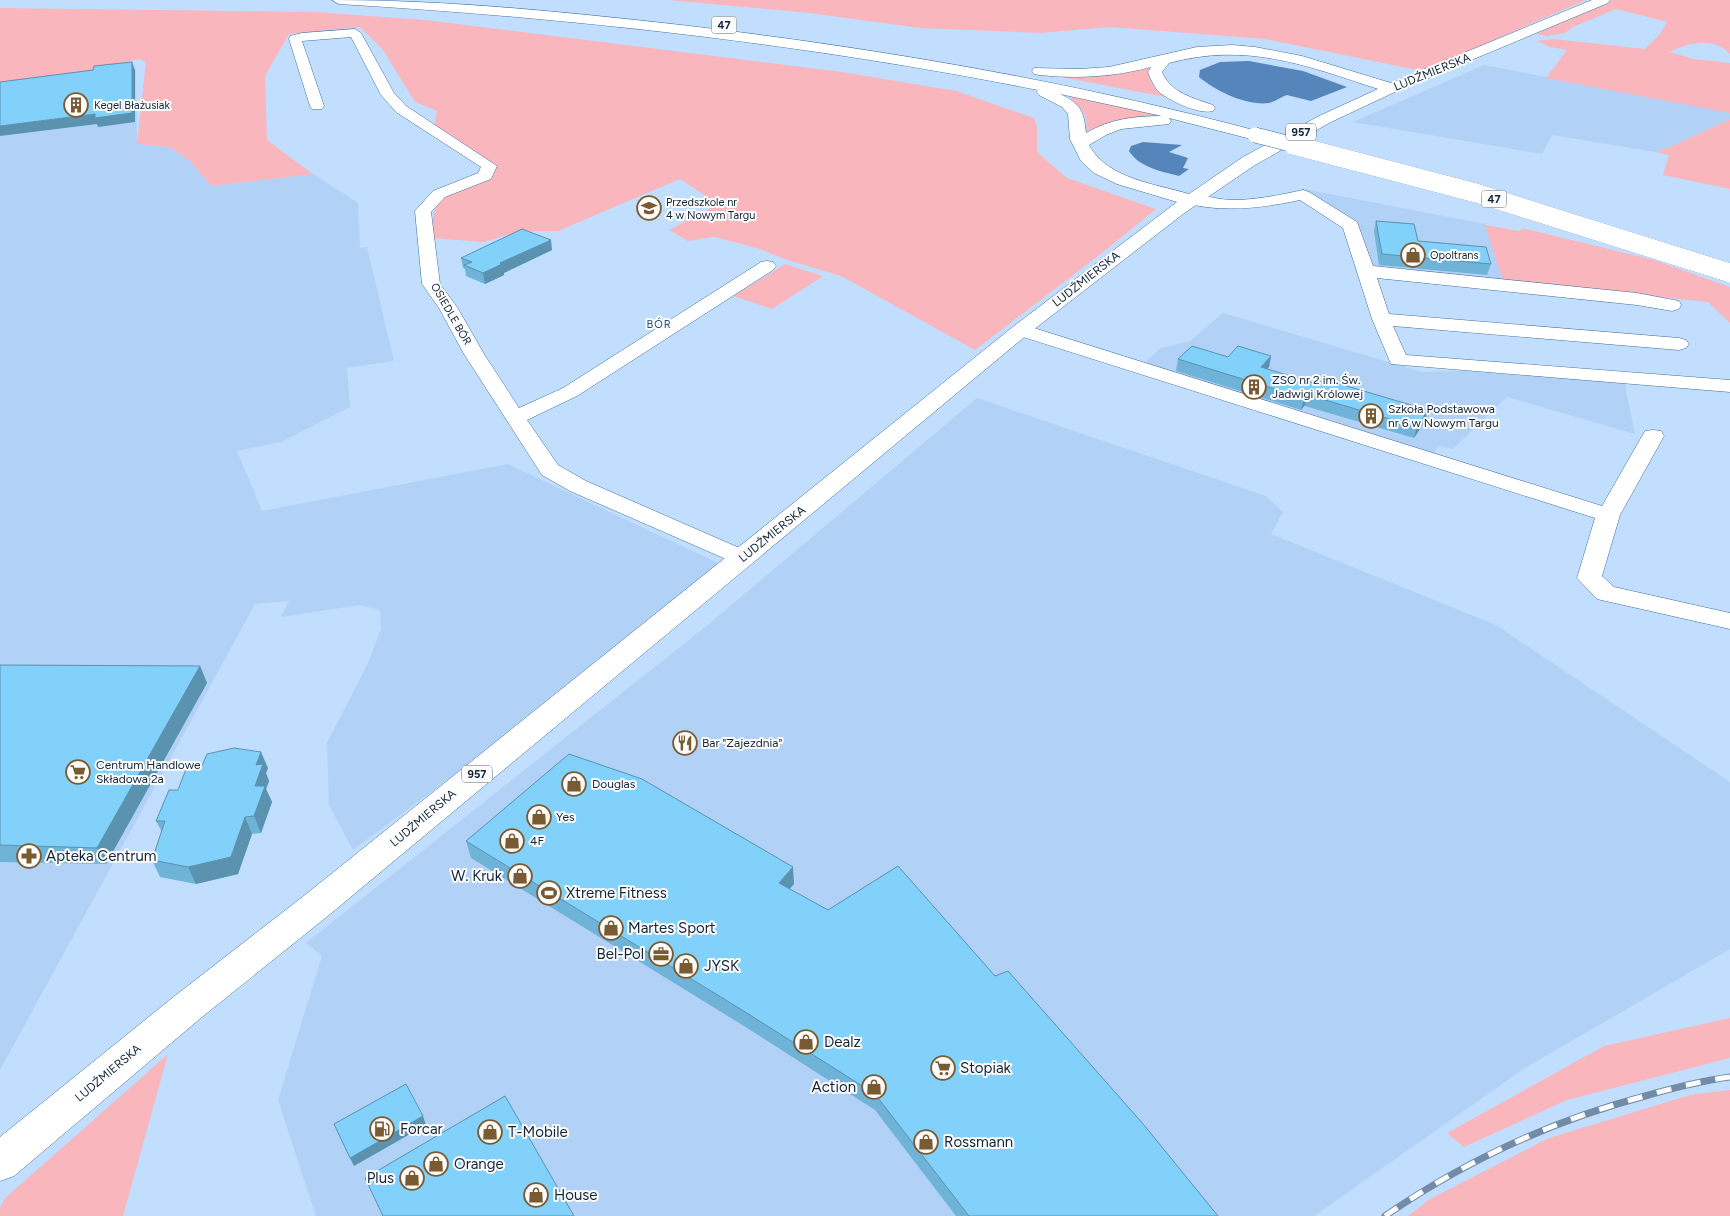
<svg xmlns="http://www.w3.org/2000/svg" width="1730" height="1216" viewBox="0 0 1730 1216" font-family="Figtree,sans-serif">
<rect width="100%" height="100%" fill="#c1deff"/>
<!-- built -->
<path fill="#b2d1f6" d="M1484 65 1728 112 1730 113V119L1670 147 1655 152 1552 135 1542 154 1353 122Z
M136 70 137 144 169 147 190 161 211 186 313 174 358 203 360 248 367 247 394 361 347 368 350 407 281 442 237 451 262 511 508 464 722 565 524 723 353 850 329 805 327 743 368 663 381 629 380 610 360 605 281 617 289 601 255 604 0 1070V88Z
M1304 189 1485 224 1503 281 1372 269 1360 229Z
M1223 313 1422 372 1495 370 1624 381 1635 434 1507 397 1453 449 1438 446 1433 456 1145 363 1161 348 1190 341Z
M977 398 1266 496 1283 512 1271 534 1496 625 1730 782V949L1525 1068 1314 1216H316L278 1100 322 956 306 943 709 624Z"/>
<!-- green -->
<path fill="#f9b6bd" d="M668 0H1586L1422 71 1265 39 1109 27 1040 33 920 28 810 13Z
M1613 0H1730V54C1714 36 1688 43 1669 52L1694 59 1730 63V113L1546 78 1567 50 1550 47 1537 41 1554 39 1645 49 1660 34 1667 22 1616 9 1573 27 1565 33 1547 36 1536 34Z
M0 8 315 12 425 20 842 72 956 91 1034 118 1037 127V152L1067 178 1156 209 1107 249 975 350 841 276 787 260 757 248 714 237 688 241 669 230 718 204 680 179 558 231H520L484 242 433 238V214L442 197 496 166 434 127 437 111 415 102 383 50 360 27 289 34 265 76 267 140 313 174 211 186 190 161 169 147 137 144 146 62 138 59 84 73 0 86Z
M1150 66C1145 83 1158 91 1171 98L1056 76C1088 76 1119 75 1150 66Z
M1074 96 1185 120 1160 119 1112 121 1086 131C1089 115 1082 108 1070 99Z
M1730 119V189L1663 175 1669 155 1655 152 1670 147Z
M1485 225 1520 231 1522 228 1654 260 1730 287V323L1708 302 1503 281Z
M785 264 823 276 772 309 733 296Z
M1730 1018V1058L1567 1100 1464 1147 1447 1133 1604 1046Z
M168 1054 123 1216H0V1208L4 1199Z
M1730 1090V1216H1408L1430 1199 1549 1138 1690 1095Z"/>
<!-- water -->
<path fill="#5585bb" d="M1249 61 1303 71 1347 87 1311 101 1287 95C1281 97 1274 102 1269 103 1246 106 1216 91 1199 77L1200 70 1220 62Z
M1143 142 1182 145 1169 152 1188 158 1183 168 1189 169 1179 176C1161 171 1140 168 1129 151L1131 146Z"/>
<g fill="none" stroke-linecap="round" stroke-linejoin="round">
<!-- minor casing -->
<g stroke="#406c9d" stroke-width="1">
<path id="minor" d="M355 29 361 33 394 93 406 106 497 166 491 179 445 197 431 212 440 284 457 307 484 354 519 408 563 388 761 262 767 261 773 262 776 266 773 270 577 396 527 420 558 465 586 481 751 553 755 558 751 563 743 565 735 563 570 491 542 475 464 354 439 308 422 284 415 211 433 191 478 173 481 167 396 112 381 95 351 37 302 41 324 106 322 109H312L310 106 289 39 290 36 302 33Z
M1303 190 1309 192 1357 222 1373 266 1637 293 1679 301 1681 305 1679 309 1672 311 1637 305 1377 278 1389 314 1679 338 1686 340 1689 344 1686 348 1679 350 1393 326 1406 355 1730 380V392L1391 364 1372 319 1343 228 1300 200C1262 208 1224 213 1185 203L1183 200 1185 197C1199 193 1218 200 1232 200 1256 200 1280 195 1303 190Z
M1021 324 1602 506 1645 431 1653 430 1661 431 1664 436 1620 515 1602 576 1614 587 1730 613V629L1597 599 1577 578 1595 518 1014 334 1011 330 1014 326Z"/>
</g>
<!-- major casing -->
<g stroke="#406c9d" stroke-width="1">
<path id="major" d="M332 0C449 0 565 12 681 25 876 48 1071 81 1261 132L1263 135 1261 138 1255 140 1169 118 1171 121 1169 124 1121 129 1106 135 1089 145C1107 179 1156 184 1189 194L1243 157 1319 116 1378 89C1305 65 1247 42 1169 63L1162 72C1171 93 1193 98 1213 105L1215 108 1213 111C1199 115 1167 100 1157 90 1153 84 1150 78 1148 72L1151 67C1113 77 1078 79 1039 75L1034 74 1032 71 1034 68 1079 69 1109 67 1197 47 1232 45 1255 47 1302 56 1391 83 1592 0H1610L1608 3 1397 91 1331 122 1255 165 1183 214 1028 334 329 915 202 1017 14 1176 0 1181V1137L176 995 305 895 1014 326 1177 202 1117 184 1094 173 1081 161 1070 139 1068 114 1062 107 1039 95 1036 92 1038 90C807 44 574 18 339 4ZM1060 94 1162 116C1135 116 1110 119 1086 133 1084 110 1080 104 1060 94Z"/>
</g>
<!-- minor -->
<use href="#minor" fill="#fff" fill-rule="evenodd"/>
<!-- major -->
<use href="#major" fill="#fff" fill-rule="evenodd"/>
<!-- rail casing -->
<g stroke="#728ba6" stroke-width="7">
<path id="rail" d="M1385 1216C1465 1161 1551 1121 1645 1096 1673 1088 1701 1081 1730 1077"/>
</g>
<!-- rail -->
<use href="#rail" stroke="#fcfcfc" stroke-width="5" stroke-dasharray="15" stroke-linecap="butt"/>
<!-- major-bridge-far1 casing -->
<g stroke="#406c9d" stroke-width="16" stroke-linecap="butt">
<path id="major-bridge-far1" d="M1255 135 1298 146"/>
</g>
<!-- major-bridge casing -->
<g stroke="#406c9d" stroke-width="19" stroke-linecap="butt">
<path id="major-bridge" d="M1293 145 1476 193 1730 273"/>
</g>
<!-- major-bridge-far1 -->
<use href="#major-bridge-far1" stroke="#fff" stroke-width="15"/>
<!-- major-bridge -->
<use href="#major-bridge" stroke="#fff" stroke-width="19"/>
</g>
<!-- wall -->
<path fill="#6fb4d8" d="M1376 221 1418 241 1491 264 1487 275 1379 265 1374 231Z
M552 250 504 273V275L485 284 466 276 465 269 463 268 461 258Z
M1271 356 1269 367 1267 369 1425 421 1414 438 1305 406V405L1301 410 1176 371 1178 359 1228 357Z
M0 665 200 666 207 683 106 864 0 862Z
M201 768H268L266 773 269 781 266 789 272 802 261 833 252 834 238 874 196 884 160 877 152 860 162 832 156 821 178 790Z
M466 841 794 884 789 889 828 910 995 976 1217 1216H956L875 1110 744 1026 471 858Z"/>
<!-- shaded-wall -->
<path fill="#5a92b0" d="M132 62 135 70V122L98 127 97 124 0 136V126L95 114Z
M551 240 552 250 504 273V275L485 284 483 273 500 263Z
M1271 356 1269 367 1258 378 1261 367Z
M1313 388 1308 395 1305 405 1301 410 1304 398Z
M1428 410 1425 421 1414 438 1417 427Z
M200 666 207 683 106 864 97 848Z
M261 752 268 768 266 773 269 781 266 789 272 802 261 833 254 816 256 765Z
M245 817 252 834 238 874 196 884 188 867Z
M793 867 794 884 780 900 779 883Z
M423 1116 426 1125 354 1166 350 1158Z"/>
<!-- building -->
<path fill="#81d1fb" stroke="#5a92b0" d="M132 62V113L95 118V114L0 126V82L93 70 94 66Z
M1376 221 1414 224 1418 241 1486 247 1491 264 1382 254Z
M522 229 551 240 500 263 502 264 483 273 464 265 472 262 461 258Z
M1192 346 1228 357 1238 346 1271 356 1261 367 1316 384 1318 381 1330 384 1333 382 1428 410 1417 427 1308 395 1313 388 1304 398 1178 359Z
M0 665 200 666 97 848 0 845Z
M234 748 261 752 256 765 263 764 255 786H265L254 816 245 817 231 857 188 867 152 860 165 821H156L169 790H178L186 769 201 768 207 754Z
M569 754 642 779 793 867 779 883 828 910 898 866 995 976 1008 971 1144 1125 1218 1216H969L875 1094 742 1010 466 841Z
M406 1084 423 1116 350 1158 334 1124Z
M505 1096 574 1216H383L365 1178Z"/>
<!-- icons -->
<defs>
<g id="building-ring" transform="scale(1.25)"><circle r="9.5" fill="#fcfcfc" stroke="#7a5a30" stroke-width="1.5"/><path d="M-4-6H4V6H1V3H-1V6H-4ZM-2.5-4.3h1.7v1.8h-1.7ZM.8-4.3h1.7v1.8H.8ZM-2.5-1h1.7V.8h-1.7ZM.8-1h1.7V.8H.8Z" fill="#7a5a30"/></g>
<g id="school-ring" transform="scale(1.25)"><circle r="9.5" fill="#fcfcfc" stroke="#7a5a30" stroke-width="1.5"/><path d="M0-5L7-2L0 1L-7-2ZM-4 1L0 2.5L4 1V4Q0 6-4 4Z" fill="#7a5a30"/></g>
<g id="shop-ring" transform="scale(1.25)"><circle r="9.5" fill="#fcfcfc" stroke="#7a5a30" stroke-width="1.5"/><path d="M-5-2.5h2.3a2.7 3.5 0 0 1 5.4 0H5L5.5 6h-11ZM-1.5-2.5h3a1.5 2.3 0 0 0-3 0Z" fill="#7a5a30"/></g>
<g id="restaurant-ring" transform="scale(1.25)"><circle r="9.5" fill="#fcfcfc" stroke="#7a5a30" stroke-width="1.5"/><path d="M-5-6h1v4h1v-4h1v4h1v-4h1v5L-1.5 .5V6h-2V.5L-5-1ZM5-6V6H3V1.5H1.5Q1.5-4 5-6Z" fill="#7a5a30"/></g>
<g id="supermarket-ring" transform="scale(1.25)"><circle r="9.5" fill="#fcfcfc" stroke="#7a5a30" stroke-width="1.5"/><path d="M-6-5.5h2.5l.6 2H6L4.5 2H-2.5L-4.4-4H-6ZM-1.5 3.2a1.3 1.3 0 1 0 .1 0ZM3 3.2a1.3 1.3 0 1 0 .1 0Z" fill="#7a5a30"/></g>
<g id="pharmacy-ring" transform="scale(1.25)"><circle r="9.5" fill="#fcfcfc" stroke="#7a5a30" stroke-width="1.5"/><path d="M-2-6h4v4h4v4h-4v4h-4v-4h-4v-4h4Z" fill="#7a5a30"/></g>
<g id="stadium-ring" transform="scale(1.25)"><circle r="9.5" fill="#fcfcfc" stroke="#7a5a30" stroke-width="1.5"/><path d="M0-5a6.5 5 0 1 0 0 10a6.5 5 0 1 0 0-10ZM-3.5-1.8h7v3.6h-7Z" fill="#7a5a30"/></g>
<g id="office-ring" transform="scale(1.25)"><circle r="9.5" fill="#fcfcfc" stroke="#7a5a30" stroke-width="1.5"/><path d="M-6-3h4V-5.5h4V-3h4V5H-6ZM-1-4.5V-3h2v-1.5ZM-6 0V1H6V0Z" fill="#7a5a30"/></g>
<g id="fuel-ring" transform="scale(1.25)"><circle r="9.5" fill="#fcfcfc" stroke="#7a5a30" stroke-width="1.5"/><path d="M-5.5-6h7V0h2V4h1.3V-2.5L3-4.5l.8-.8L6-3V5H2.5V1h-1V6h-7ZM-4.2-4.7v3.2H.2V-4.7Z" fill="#7a5a30"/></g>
</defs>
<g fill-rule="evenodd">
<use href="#building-ring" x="76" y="105"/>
<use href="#school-ring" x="649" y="208"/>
<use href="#shop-ring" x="1413" y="255"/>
<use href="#building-ring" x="1254" y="387"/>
<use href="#building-ring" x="1371" y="416"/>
<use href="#restaurant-ring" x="685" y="743"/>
<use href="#supermarket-ring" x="78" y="772"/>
<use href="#shop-ring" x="574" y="784"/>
<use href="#shop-ring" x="539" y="817"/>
<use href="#shop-ring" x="512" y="841"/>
<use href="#pharmacy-ring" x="29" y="856"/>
<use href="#shop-ring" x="520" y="876"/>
<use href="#stadium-ring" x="549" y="893"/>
<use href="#shop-ring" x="611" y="928"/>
<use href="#office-ring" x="661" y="954"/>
<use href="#shop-ring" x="686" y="966"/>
<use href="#shop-ring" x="806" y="1042"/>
<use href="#supermarket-ring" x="943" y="1068"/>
<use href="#shop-ring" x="874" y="1087"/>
<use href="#fuel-ring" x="382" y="1129"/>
<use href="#shop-ring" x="490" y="1132"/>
<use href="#shop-ring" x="926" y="1142"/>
<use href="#shop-ring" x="436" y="1164"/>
<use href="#shop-ring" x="412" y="1178"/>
<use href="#shop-ring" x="536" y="1195"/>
</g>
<g text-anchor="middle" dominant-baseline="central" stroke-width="4" stroke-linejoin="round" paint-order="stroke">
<!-- shield labels -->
<g fill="#fcfcfc" stroke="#586674" stroke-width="1">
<rect x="711.5" y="16.5" width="25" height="17" rx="4"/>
<rect x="1286" y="123.5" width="30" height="17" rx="4"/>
<rect x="1481.5" y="190.5" width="25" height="17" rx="4"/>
<rect x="462" y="765.5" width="30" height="17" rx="4"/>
</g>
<g font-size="11" font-weight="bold" fill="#122539">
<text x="724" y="25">47</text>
<text x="1301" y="132">957</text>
<text x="1494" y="199">47</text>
<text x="477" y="774">957</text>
</g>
<!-- far-poi labels -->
<g font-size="11" fill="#122539" stroke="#fcfcfc" text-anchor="start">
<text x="94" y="105">Kegel Błażusiak</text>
<text x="666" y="202">Przedszkole nr<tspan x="666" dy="13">4 w Nowym Targu</tspan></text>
<text x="1430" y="255">Opoltrans</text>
</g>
<!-- far-street labels -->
<g font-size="11" fill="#122539" stroke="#fcfcfc">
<text transform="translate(451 314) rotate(60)">OSIEDLE BÓR</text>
</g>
<!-- far-neighbourhood labels -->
<g font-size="11" letter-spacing="1" fill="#25517f" stroke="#fcfcfc">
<text x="659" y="324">BÓR</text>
</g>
<!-- street labels -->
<g font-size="12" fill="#122539" stroke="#fcfcfc">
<text transform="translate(1432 72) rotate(-22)">LUDŹMIERSKA</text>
<text transform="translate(1086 279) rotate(-38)">LUDŹMIERSKA</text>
<text transform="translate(772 534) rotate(-39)">LUDŹMIERSKA</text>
<text transform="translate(423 818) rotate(-40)">LUDŹMIERSKA</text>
<text transform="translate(108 1073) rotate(-40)">LUDŹMIERSKA</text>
</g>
<!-- poi labels -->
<g font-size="12" fill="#122539" stroke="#fcfcfc" text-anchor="start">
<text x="1272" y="380">ZSO nr 2 im. Św.<tspan x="1272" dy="14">Jadwigi Królowej</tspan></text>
<text x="1388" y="409">Szkoła Podstawowa<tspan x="1388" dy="14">nr 6 w Nowym Targu</tspan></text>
<text x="702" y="743">Bar "Zajezdnia"</text>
<text x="96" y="765">Centrum Handlowe<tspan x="96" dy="14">Składowa 2a</tspan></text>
<text x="592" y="784">Douglas</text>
<text x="556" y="817">Yes</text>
<text x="530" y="841">4F</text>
</g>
<!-- near-poi labels -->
<g font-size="15" fill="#122539" stroke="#fcfcfc" text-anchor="start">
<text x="46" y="856">Apteka Centrum</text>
<text x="502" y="876" text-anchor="end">W. Kruk</text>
<text x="566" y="893">Xtreme Fitness</text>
<text x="628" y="928">Martes Sport</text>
<text x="644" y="954" text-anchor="end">Bel-Pol</text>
<text x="704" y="966">JYSK</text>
<text x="824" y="1042">Dealz</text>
<text x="960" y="1068">Stopiak</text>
<text x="856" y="1087" text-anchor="end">Action</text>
<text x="400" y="1129">Forcar</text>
<text x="508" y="1132">T-Mobile</text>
<text x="944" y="1142">Rossmann</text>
<text x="454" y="1164">Orange</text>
<text x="394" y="1178" text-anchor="end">Plus</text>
<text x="554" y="1195">House</text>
</g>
</g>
</svg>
